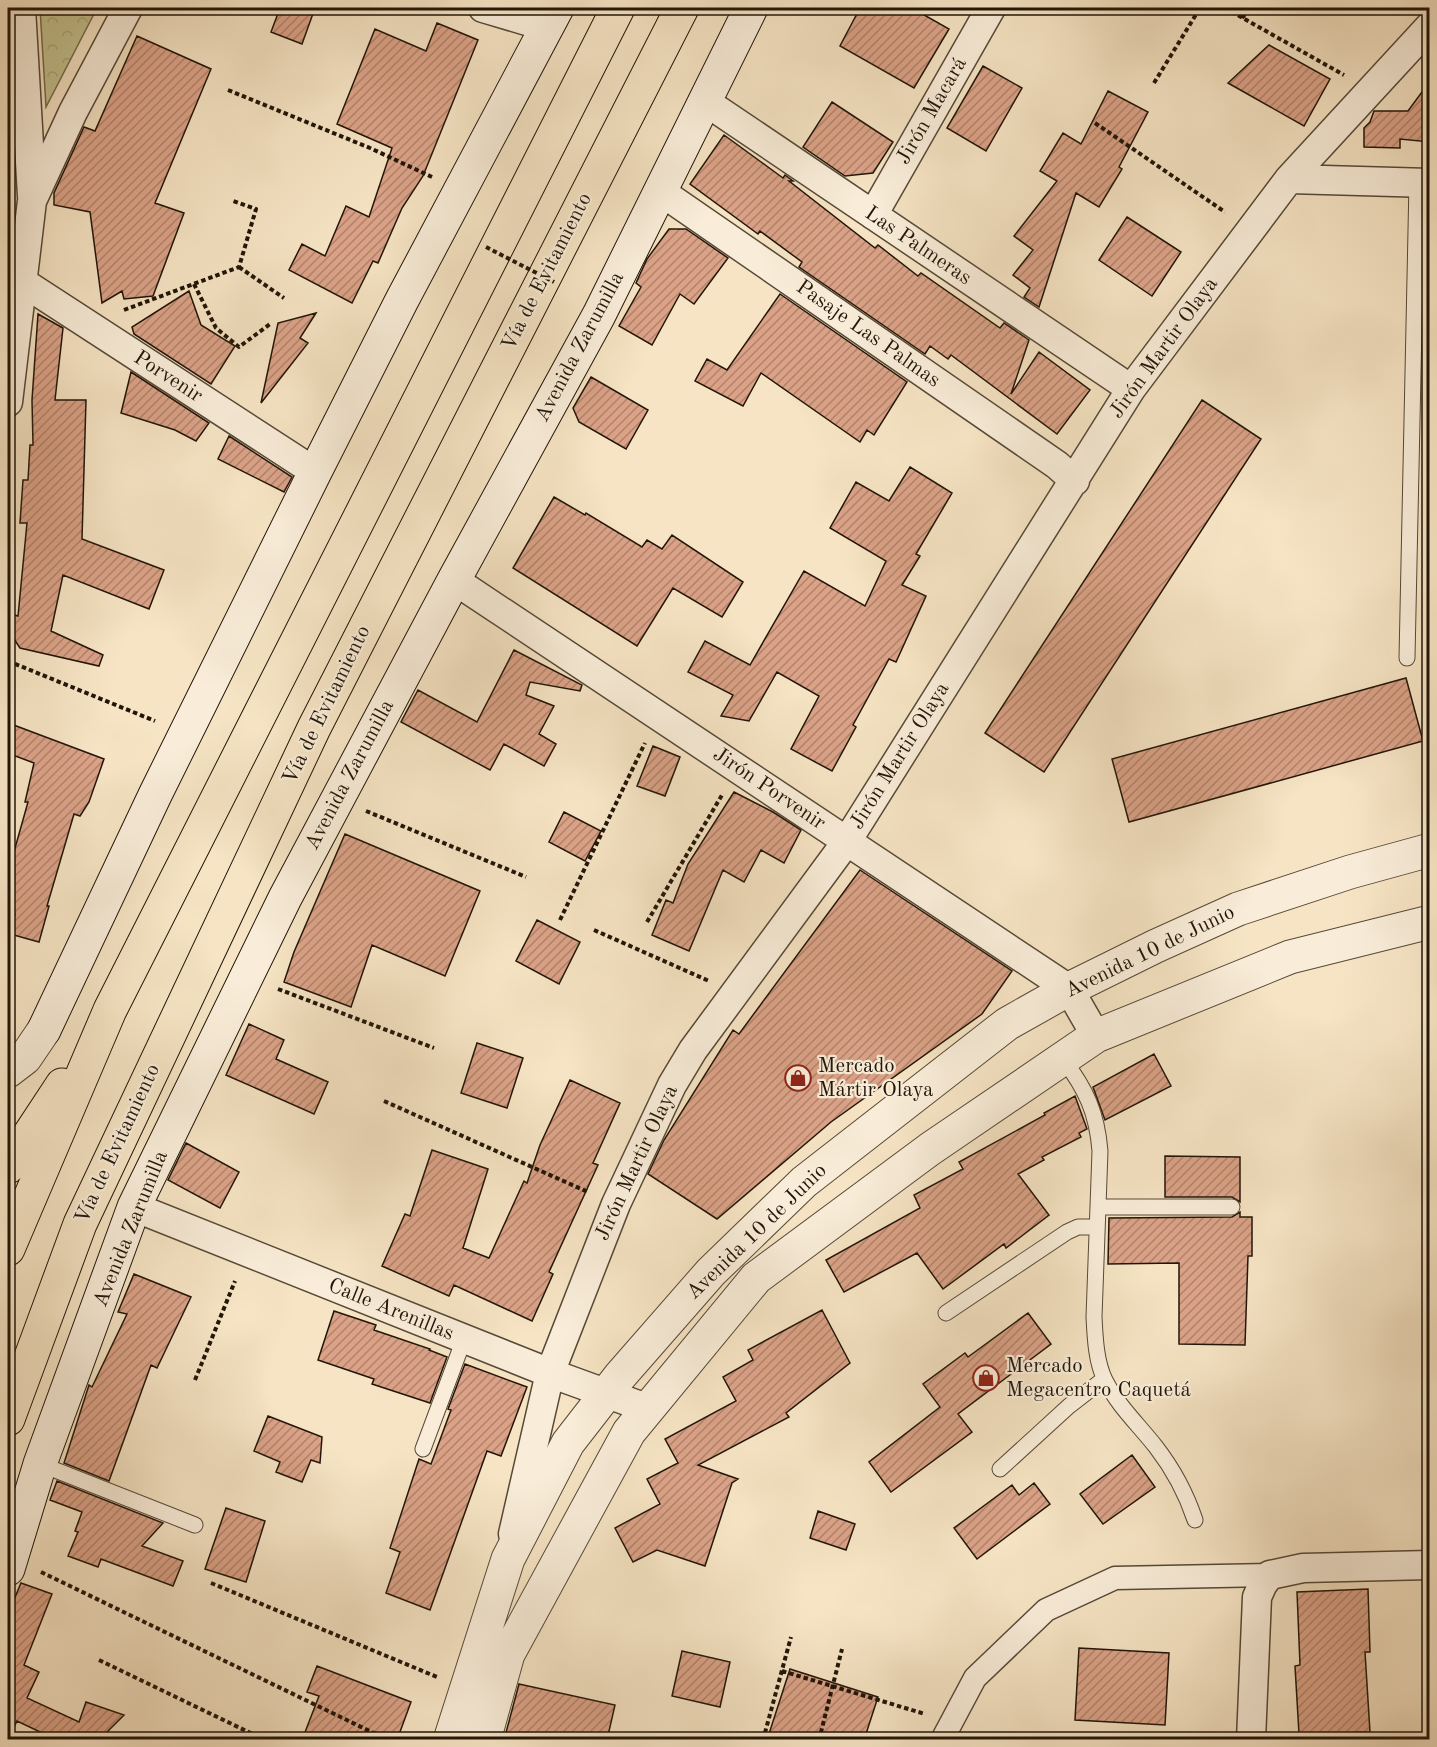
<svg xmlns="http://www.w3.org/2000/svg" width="1437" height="1747" viewBox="0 0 1437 1747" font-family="'Old Standard TT',serif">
<defs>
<pattern id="park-crowns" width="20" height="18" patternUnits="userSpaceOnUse" patternTransform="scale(1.5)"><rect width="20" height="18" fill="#c4c18f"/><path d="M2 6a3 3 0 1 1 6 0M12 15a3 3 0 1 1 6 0" fill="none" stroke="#a8a57a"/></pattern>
<pattern id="building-hatch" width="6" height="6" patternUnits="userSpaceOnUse" patternTransform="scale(1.5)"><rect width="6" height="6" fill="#dba287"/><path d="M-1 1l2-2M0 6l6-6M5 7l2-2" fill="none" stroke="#b1836c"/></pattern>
</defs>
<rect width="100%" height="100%" fill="#f6e4c4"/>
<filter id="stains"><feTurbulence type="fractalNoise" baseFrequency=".00333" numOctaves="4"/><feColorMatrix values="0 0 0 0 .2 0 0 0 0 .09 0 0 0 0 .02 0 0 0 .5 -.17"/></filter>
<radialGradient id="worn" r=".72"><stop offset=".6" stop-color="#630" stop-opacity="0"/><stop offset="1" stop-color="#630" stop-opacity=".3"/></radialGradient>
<!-- park -->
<path fill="url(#park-crowns)" stroke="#726b4c" stroke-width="1.5" d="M40 8H97L46 107Z"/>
<!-- building -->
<path fill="url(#building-hatch)" stroke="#211508" stroke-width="1.5" d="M280 8H315L302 44 271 32Z
M860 8H912L949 29 914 88 840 46Z
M437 23 478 40 423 176 402 208 378 263 373 261 352 303 289 270 302 244 325 256 346 206 369 217 392 148 337 124 375 29 426 51Z
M137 36 211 69 155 203 184 213 153 296 124 299 122 291 102 303 90 212 54 205V193L84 127 95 131Z
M1269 45 1330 79 1304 126 1228 83Z
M983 66 1022 88 986 151 947 128Z
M1430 81V142L1400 139V148L1364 147V128L1370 122 1374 111H1408Z
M1108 91 1148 112 1119 167 1122 169 1099 207 1076 193 1039 307 1024 297 1030 288 1013 275 1033 250 1014 236 1057 181 1040 171 1063 133 1081 144Z
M832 102 893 142 873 173 845 176 803 147Z
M724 135 783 178 785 175 793 181H789L875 248 878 245 918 276 921 273 1000 328 1004 323 1029 340 1011 394 1039 352 1090 390 1057 434 951 355 948 359 930 346 925 354 799 267 802 262 760 231 758 234 690 184Z
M1127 217 1181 252 1152 296 1099 260Z
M669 229H686L728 258 694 304 680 294 652 345 619 326 641 287 636 283 647 259Z
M189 291 201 325 235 346 211 384 134 334 132 327Z
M780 294 907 382 874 435 867 430 860 442 761 373 743 406 695 381 707 359 727 370Z
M316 313 300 338 308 343 261 403 278 323Z
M38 314 63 328 55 400H86L82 539 164 570 149 609 63 575 51 631 103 655 99 666 20 648 12 636 10 614 18 616 27 523H20L23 480H28L30 445H33L32 400Z
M131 372 209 423 196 441 175 430 121 413Z
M591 377 648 410 626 449 579 422 573 408Z
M1202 400 1261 439 1044 772 985 733Z
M229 436 292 477 284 492 218 459Z
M910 467 952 493 916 554 920 556 902 585 926 596 896 662 889 659 853 725 856 727 832 771 791 749 819 696 777 672 749 721 721 716 733 695 688 672 705 641 750 665 804 571 865 606 886 561 830 528 856 482 889 501Z
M554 497 585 515 586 513 642 547 647 540 662 549 672 535 743 582 722 617 673 588 637 646 513 568Z
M514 650 582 685 580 691 530 682 526 695 554 706 539 734 556 744 544 766 504 744 490 770 401 722 418 690 477 722Z
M1406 678 1423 741 1129 822 1112 759Z
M11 724 104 759 89 802 80 816 74 814 47 906H49L39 942 10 934 15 914 8 911V873L28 802H25L34 763 10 754Z
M653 746 680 757 665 796 637 786Z
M734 792 773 812 801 830 784 863 761 850 744 882 723 870 689 951 652 935 666 900 673 903 688 864Z
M564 812 601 831 585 861 549 842Z
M345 834 480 891 445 976 372 945 351 1007 284 982 294 952Z
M860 870 1012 971 982 1014 831 1122 717 1219 648 1174 664 1140 733 1030 739 1034Z
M537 920 580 942 559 984 516 961Z
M249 1024 284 1040 276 1059 328 1082 314 1114 226 1075Z
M477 1043 523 1058 507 1108 461 1093Z
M1154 1054 1171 1086 1105 1120 1093 1087Z
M570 1080 620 1103 593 1163 598 1165 549 1272 553 1274 532 1321 454 1285 449 1296 382 1266 405 1214 410 1216 432 1150 488 1169 463 1248 489 1258 524 1181 527 1183 540 1145Z
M1075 1096 1087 1129 1079 1133 1081 1137 1042 1157 1044 1160 1018 1174 1049 1215 1006 1248 1004 1244 943 1289 917 1253 844 1292 826 1260 920 1208 914 1195 963 1169 959 1162 1045 1115 1044 1113Z
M186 1143 239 1172 220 1208 168 1180Z
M1165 1156 1240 1157V1202L1232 1197H1165Z
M1240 1212V1217H1252V1256H1248L1245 1345 1179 1344V1263L1108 1264 1109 1218 1232 1217Z
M134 1274 191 1297 157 1368 151 1365 109 1481 64 1463 89 1385 92 1387 127 1314 118 1312Z
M822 1310 850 1363 786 1413 789 1417 698 1465 738 1479 732 1483 705 1566 657 1550 633 1562 615 1528 660 1504 647 1479 678 1463 665 1439 736 1401 723 1377 753 1360 748 1350Z
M334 1311 376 1325 374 1330 430 1349 429 1350 447 1357 430 1403 372 1384 374 1379 318 1360Z
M1028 1313 1051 1344 958 1414 972 1432 891 1492 869 1462 940 1407 923 1384 965 1353 968 1357Z
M465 1364 527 1387 501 1456 487 1451 430 1610 386 1593 400 1552 390 1548 419 1459 431 1464 451 1410 448 1409Z
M268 1416 322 1437 320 1463 311 1460 302 1482 276 1472 280 1462 254 1451Z
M1132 1455 1155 1487 1103 1524 1080 1494Z
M57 1481 163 1523 142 1546 183 1561 173 1586 101 1559 98 1567 68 1556 78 1532 75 1531 82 1512 50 1500Z
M1034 1483 1050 1504 977 1559 954 1528 1012 1485 1019 1495Z
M226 1508 265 1521 246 1582 205 1569Z
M818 1511 855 1524 846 1550 810 1538Z
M21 1583 52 1594 24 1665 39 1672 27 1698 79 1722 86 1702 124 1715 105 1734 117 1740H57L17 1721 8 1740V1614Z
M1368 1589 1370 1652H1365L1370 1732 1299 1734 1295 1666 1300 1665 1297 1592Z
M1079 1648 1169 1653 1165 1725 1075 1720Z
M682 1651 730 1662 720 1707 672 1696Z
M317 1666 411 1702 397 1740H302L319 1696 307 1692Z
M790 1669 878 1697 864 1740H767Z
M519 1684 615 1705 607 1740H504Z"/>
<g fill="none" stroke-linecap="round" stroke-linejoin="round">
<!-- service casing -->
<g stroke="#564937" stroke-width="17">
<path id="service" d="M1407 658 1417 183
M1063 1059C1086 1089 1097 1113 1100 1151L1094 1317C1095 1337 1096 1362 1105 1380 1118 1406 1138 1424 1156 1447 1173 1469 1186 1493 1195 1520
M1098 1207H1232
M946 1313 1067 1232 1078 1227H1097
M423 1449 464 1339
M40 1464 195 1525
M1000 1469 1069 1406 1104 1379"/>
</g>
<!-- pedestrian casing -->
<g stroke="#564937" stroke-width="25">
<path id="pedestrian" d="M942 1740 975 1678 1046 1610 1115 1578 1270 1575"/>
</g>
<!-- minor casing -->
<g stroke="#564937" stroke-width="31">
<path id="minor" d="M21 8 32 196
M483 8 547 27
M706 102 1131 389
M1289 179 1430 183
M660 191 1057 465 1075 481
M873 215 991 8
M21 281 315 472
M8 402 32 201 73 112 128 8
M454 580 1069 989 1096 1036
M134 1207 550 1373 649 1409
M513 1534 550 1373 616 1204 672 1085 693 1050 847 841 1131 389 1289 179 1430 26
M1251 1740 1257 1597 1263 1584 1270 1575 1303 1568 1430 1565"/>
</g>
<!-- tertiary casing -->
<g stroke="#564937" stroke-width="35">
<path id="tertiary" d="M8 1071 25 1058 44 1030
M450 1740 508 1559 568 1443 620 1376 711 1272 804 1182 1007 1024 1069 989 1156 946 1238 909 1350 872 1430 850
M484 1740 508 1654 629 1432 756 1278 930 1149 1096 1036 1290 957 1430 922"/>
</g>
<!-- secondary casing -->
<g stroke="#211508" stroke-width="35">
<path id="secondary" d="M44 1030 155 795 315 472 402 300 557 8
M8 1569 40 1464 134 1207 285 898 454 580 599 315 751 8"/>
</g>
<!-- motorway casing -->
<g stroke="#211508" stroke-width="35">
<path id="motorway" d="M8 1167 62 1085
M8 1249 110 1010 618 8
M8 1419 80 1224 314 728 682 8"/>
</g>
<!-- path -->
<path stroke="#211508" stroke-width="4" stroke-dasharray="4.5 3" stroke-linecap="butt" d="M1225 8 1344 75
M1242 18 1250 8
M1154 83 1200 8
M228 90 370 148 432 177
M1095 123 1225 212
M239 267 284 298
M194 284 216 328 239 347 270 324
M124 310 239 267 256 209 233 201
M8 661 155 721
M366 811 526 877
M560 920 645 743
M647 922 722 795
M594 930 709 981
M278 989 434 1048
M384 1101 588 1192
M195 1380 235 1281
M41 1572 388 1740
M211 1583 437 1677
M99 1660 265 1740
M782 1671 925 1714
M763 1740 791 1637
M819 1740 842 1649"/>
<!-- service -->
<use href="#service" stroke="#f9edd9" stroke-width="15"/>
<!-- pedestrian -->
<use href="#pedestrian" stroke="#f9edd9" stroke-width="22"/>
<!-- minor -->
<use href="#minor" stroke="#f9edd9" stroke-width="28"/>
<!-- tertiary -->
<use href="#tertiary" stroke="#f9edd9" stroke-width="33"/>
<!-- secondary -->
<use href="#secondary" stroke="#f9edd9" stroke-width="33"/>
<!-- motorway -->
<use href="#motorway" stroke="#f6e4c4" stroke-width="33"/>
<!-- path-bridge -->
<path stroke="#211508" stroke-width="4" stroke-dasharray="4.5 3" stroke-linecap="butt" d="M486 247 554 282"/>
</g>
<!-- icons -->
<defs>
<g id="shop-ring" transform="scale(1.35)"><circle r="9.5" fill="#f9edd9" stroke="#8f2418" stroke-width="1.5"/><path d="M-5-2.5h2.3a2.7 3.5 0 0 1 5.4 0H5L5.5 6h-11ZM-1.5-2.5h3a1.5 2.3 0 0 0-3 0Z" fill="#8f2418"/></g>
</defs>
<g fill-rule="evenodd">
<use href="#shop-ring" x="798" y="1078"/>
<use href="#shop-ring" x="986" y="1378"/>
</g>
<g text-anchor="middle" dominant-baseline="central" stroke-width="4.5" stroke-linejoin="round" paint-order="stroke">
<!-- street labels -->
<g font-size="21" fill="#211508" stroke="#f9edd9">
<text transform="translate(932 111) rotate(-60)">Jirón Macará</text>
<text transform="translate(918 246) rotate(34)">Las Palmeras</text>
<text transform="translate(547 272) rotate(-63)">Vía de Evitamiento</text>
<text transform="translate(868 334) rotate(35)">Pasaje Las Palmas</text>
<text transform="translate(580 347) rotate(-62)">Avenida Zarumilla</text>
<text transform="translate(1164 348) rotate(-54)">Jirón Martir Olaya</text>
<text transform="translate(168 377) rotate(33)">Porvenir</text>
<text transform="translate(327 705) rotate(-64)">Vía de Evitamiento</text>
<text transform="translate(900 756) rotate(-58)">Jirón Martir Olaya</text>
<text transform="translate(350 775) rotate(-62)">Avenida Zarumilla</text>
<text transform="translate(769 789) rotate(34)">Jirón Porvenir</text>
<text transform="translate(1150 952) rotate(-26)">Avenida 10 de Junio</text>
<text transform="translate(118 1144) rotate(-65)">Vía de Evitamiento</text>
<text transform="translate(637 1163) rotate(-65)">Jirón Martir Olaya</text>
<text transform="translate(131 1229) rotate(-68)">Avenida Zarumilla</text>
<text transform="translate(757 1232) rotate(-44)">Avenida 10 de Junio</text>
<text transform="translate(391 1310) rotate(22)">Calle Arenillas</text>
</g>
<!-- poi labels -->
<g font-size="21" fill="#211508" stroke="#f9edd9" text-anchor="start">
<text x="818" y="1066">Mercado<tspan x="818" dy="24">Mártir Olaya</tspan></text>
<text x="1006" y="1366">Mercado<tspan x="1006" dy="24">Megacentro Caquetá</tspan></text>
</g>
</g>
<!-- margin -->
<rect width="1437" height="1747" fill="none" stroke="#f6e4c4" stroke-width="30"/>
<rect x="9" y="9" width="1419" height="1729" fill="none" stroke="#211508" stroke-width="3"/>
<rect x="15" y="15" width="1407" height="1717" fill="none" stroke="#211508" stroke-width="1.5"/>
<rect width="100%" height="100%" filter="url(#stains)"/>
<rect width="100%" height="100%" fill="url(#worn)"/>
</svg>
